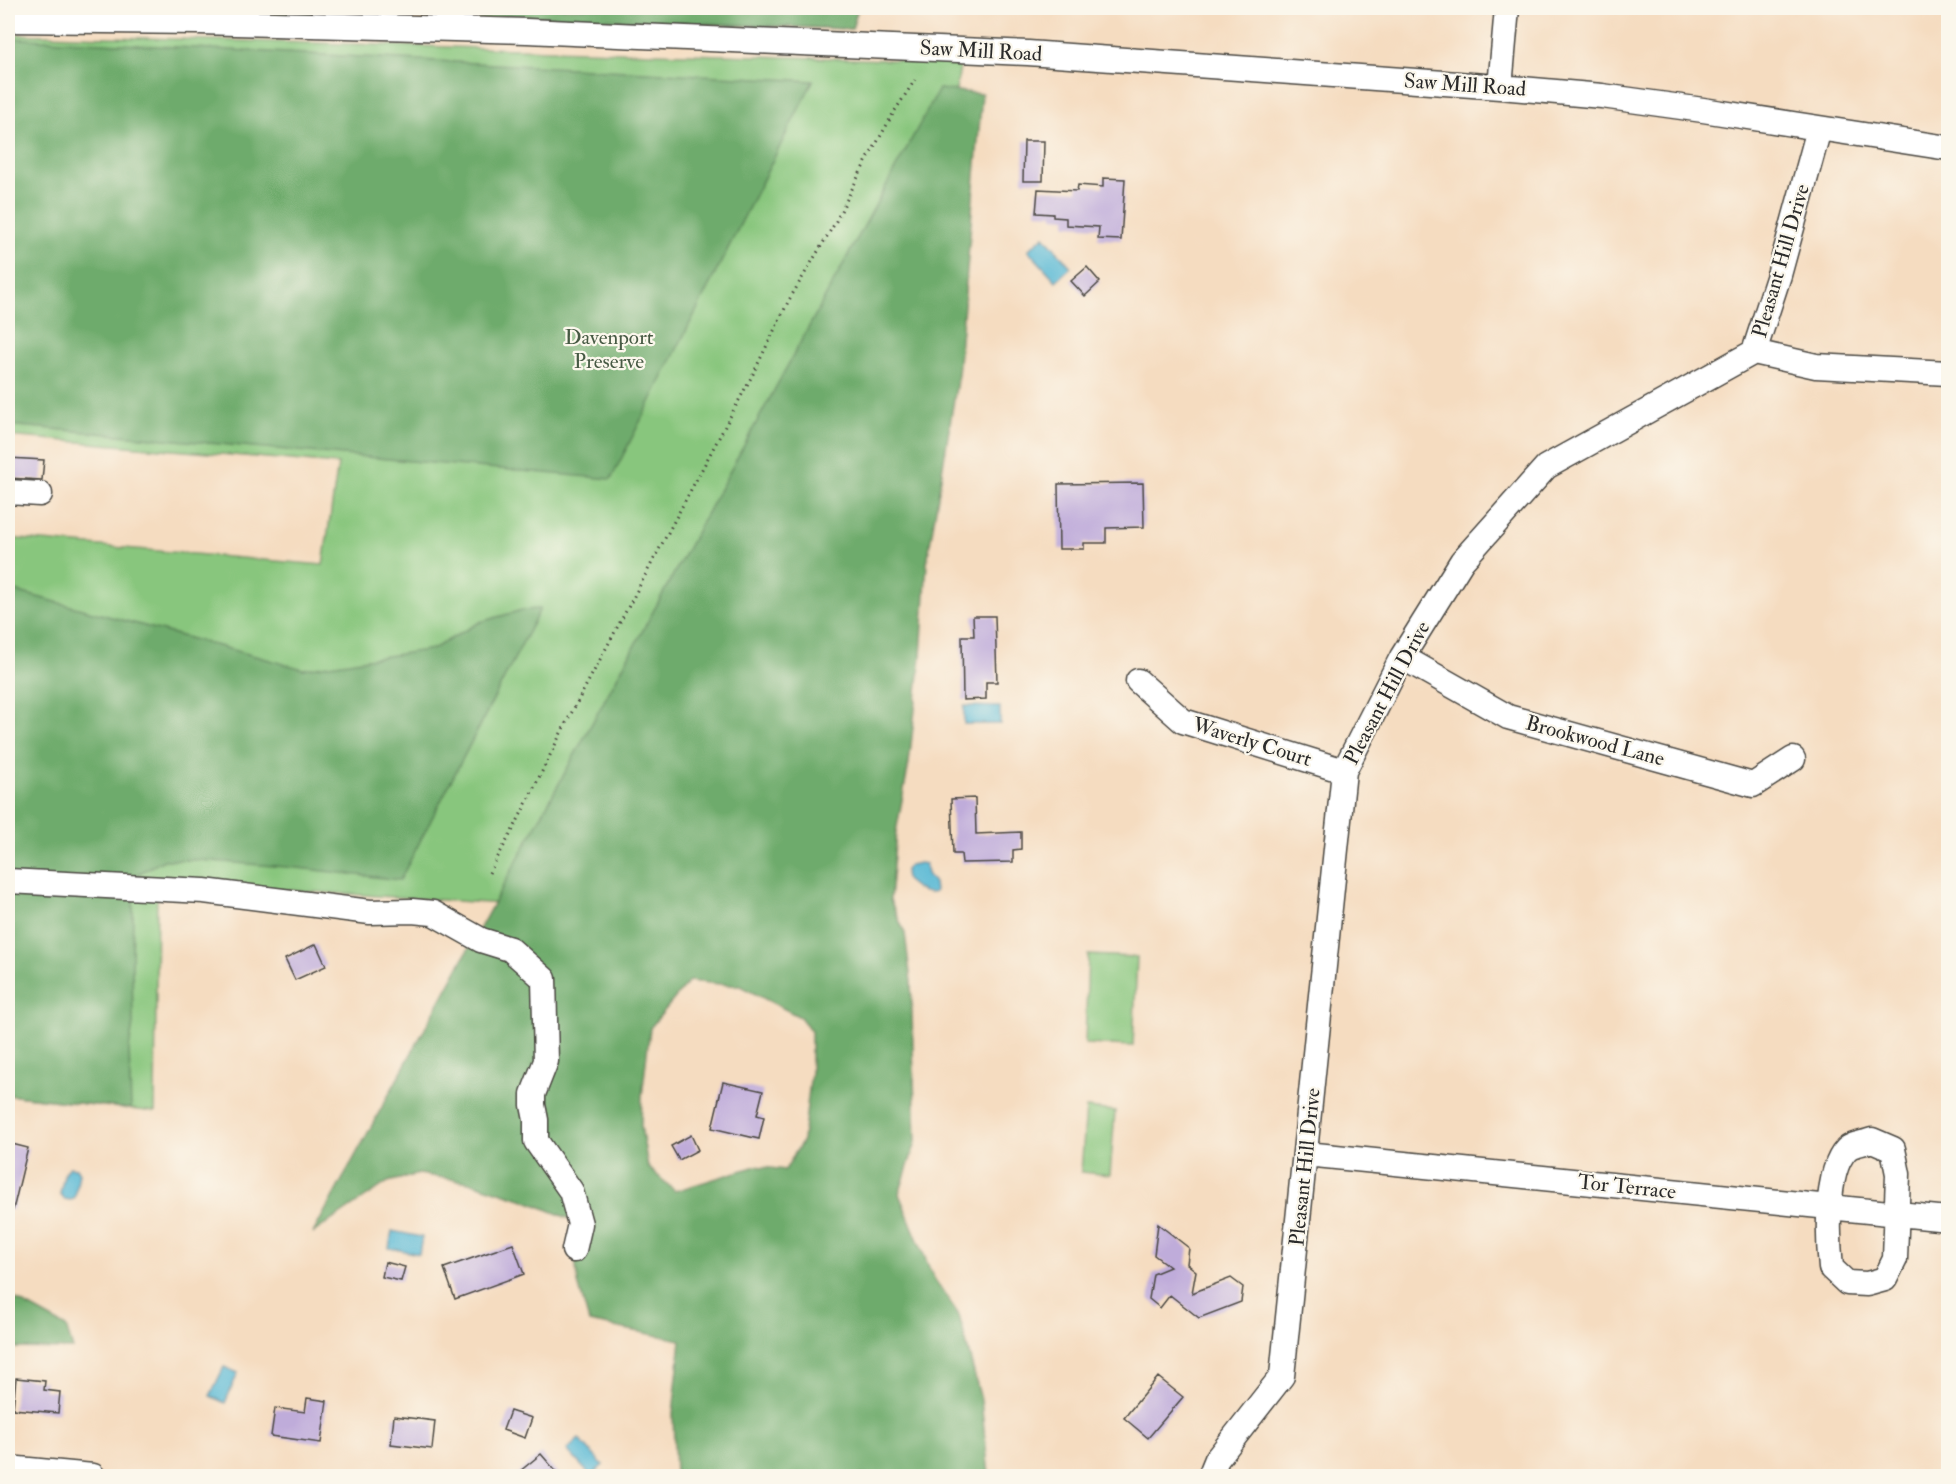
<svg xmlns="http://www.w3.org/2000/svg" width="1956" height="1484" viewBox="0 0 1956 1484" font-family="'IM FELL Double Pica',serif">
<rect width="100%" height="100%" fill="#fbf7ec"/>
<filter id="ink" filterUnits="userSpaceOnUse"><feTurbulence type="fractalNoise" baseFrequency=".0167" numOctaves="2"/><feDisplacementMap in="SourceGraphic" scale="12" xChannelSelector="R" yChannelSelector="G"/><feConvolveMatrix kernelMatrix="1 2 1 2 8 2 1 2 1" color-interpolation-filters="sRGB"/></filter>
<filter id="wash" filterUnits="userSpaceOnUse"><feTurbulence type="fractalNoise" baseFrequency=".008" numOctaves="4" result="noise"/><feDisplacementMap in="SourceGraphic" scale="24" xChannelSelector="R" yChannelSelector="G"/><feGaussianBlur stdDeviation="1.35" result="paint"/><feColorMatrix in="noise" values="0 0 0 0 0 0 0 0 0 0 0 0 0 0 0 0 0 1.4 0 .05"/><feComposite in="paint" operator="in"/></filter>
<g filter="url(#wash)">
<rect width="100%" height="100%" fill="#f5dcc0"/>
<!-- green -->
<path fill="#88c67d" stroke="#5a7854" stroke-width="1.5" d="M49 8H858L852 29Z
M8 34 961 62 805 923 157 882 155 1112 8 1095V538L323 565 338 464 8 436Z
M1088 955 1137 957 1133 1046 1085 1044Z
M1086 1108 1115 1111 1110 1175 1081 1172Z"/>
<!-- forest -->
<path fill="#6eab6c" stroke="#4c6b4c" stroke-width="1.5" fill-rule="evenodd" d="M329 8H858L852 29Z
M8 38 813 81 611 479 8 425Z
M939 89 982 94 958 375 927 563 921 656 909 763 896 832 890 900 905 933 911 982 916 1142 899 1194 933 1277 959 1315 981 1400 989 1475 675 1476 673 1413 681 1340 589 1322 578 1283 574 1250 580 1223 524 1200 469 1182 419 1174 388 1182 313 1233ZM689 981 740 986 800 1017 811 1031V1072L803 1140 785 1170 756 1166 675 1191 648 1167 641 1126 642 1096 650 1028Z
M8 589 303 669 433 649 480 622 522 610 540 609 400 880 298 868 199 860H164L134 876 132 960 133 1024 129 1049 131 1109 8 1095Z
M8 1295 66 1327 73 1349 8 1348Z"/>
<!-- water -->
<path fill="#55b7d4" stroke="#407180" stroke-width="1.5" d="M1044 236 1071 267 1056 281 1028 250Z
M964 706 1000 707V724H964Z
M920 863 925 864 927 874 934 883 935 892C925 896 914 887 906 880L905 870 910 865Z
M70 1167 76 1168 79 1173 75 1197 71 1200 64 1199 60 1194 65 1171Z
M392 1231 422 1237 419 1254 389 1248Z
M224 1367 238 1373 225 1403 210 1396Z
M579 1439 603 1465 591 1476 567 1450Z"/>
<g id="blocks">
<!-- building -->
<path fill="#bfacda" d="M1024 141H1044L1043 181H1023Z
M1103 178 1125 179 1121 240 1098 239 1099 227 1066 225V218L1053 217V214L1036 213 1038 189 1077 191 1078 185 1103 187Z
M1087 267 1100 282 1085 296 1071 281Z
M8 458 44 460 42 480 8 478Z
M1143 483 1144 527 1106 528V543H1084V549H1059L1058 484Z
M973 616H995L997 682H986V699L963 700 962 636H974Z
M975 798 976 834 1021 832V849L1013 850V862L962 863 961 854H953L951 799Z
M316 944 326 966 295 980 285 959Z
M723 1082 763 1091 757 1115 764 1117 759 1139 712 1128Z
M691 1135 698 1150 679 1160 671 1146Z
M8 1143 28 1148 13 1210H8Z
M1158 1224 1189 1248 1187 1264 1196 1271 1192 1293 1231 1278 1243 1287 1241 1302 1199 1318 1170 1295 1160 1308 1149 1299 1153 1274 1170 1267 1154 1255Z
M513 1244 524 1274 455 1299 444 1268Z
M385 1262 405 1267 401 1281 382 1277Z
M1158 1377 1183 1397 1148 1438 1124 1418Z
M16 1378 45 1381 44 1390 60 1392 58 1413 13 1409Z
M307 1398 327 1401 321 1443 271 1436 275 1408 305 1412Z
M510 1411 532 1418 525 1438 503 1430Z
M394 1416 435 1421 432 1449 391 1444Z
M541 1454 560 1476H514Z"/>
</g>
</g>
<g filter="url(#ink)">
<use href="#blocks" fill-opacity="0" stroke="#494641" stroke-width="1.5"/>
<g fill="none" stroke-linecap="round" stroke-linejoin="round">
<!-- minor casing -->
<g stroke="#494641" stroke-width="27">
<path id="minor" d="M8 20 199 22 527 31 1028 53 1500 87 1602 96 1703 110 1948 148
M1500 87 1507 8
M1754 352 1816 366 1948 373
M8 492 40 494
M1402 657 1508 717 1753 785 1793 759
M1138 681 1183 721 1344 771
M8 881 204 891 370 912 412 911 433 913 481 940 510 949 544 979 546 1061 533 1094V1105L536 1120V1141L571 1191 580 1224 574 1250
M1872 1140 1893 1149 1898 1174 1895 1259 1885 1279 1867 1284 1847 1283 1831 1268C1828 1239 1825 1172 1846 1150 1851 1144 1865 1143 1872 1140Z
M1306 1154 1948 1219
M8 1468 93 1476
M1210 1476 1217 1459 1282 1376 1344 771 1402 657 1462 561 1546 467 1754 352 1779 275 1819 129"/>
</g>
<!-- path -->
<path stroke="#494641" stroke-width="3" stroke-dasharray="1.5 4.5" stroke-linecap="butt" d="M489 873 516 824 565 725 753 374 789 300 835 223 861 171 894 112 915 80"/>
<!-- minor -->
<use href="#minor" stroke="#fff" stroke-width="24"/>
</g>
</g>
<g text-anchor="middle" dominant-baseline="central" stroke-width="4.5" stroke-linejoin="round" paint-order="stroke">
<!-- street labels -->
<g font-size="21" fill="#2b2b2b" stroke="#fbf7ec">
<text transform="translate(981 51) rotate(3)">Saw Mill Road</text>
<text transform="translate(1465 85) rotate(4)">Saw Mill Road</text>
<text transform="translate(1781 261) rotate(-74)">Pleasant Hill Drive</text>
<text transform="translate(1387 693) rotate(-62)">Pleasant Hill Drive</text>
<text transform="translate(1595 741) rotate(15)">Brookwood Lane</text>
<text transform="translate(1252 742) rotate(17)">Waverly Court</text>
<text transform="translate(1305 1167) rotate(-84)">Pleasant Hill Drive</text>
<text transform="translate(1627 1187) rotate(6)">Tor Terrace</text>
</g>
<!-- park labels -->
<g font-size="21" fill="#475a44" stroke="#fbf7ec">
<text x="609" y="337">Davenport<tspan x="609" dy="24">Preserve</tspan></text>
</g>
</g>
<!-- margin -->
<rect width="1956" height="1484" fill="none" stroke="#fbf7ec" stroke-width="30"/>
</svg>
